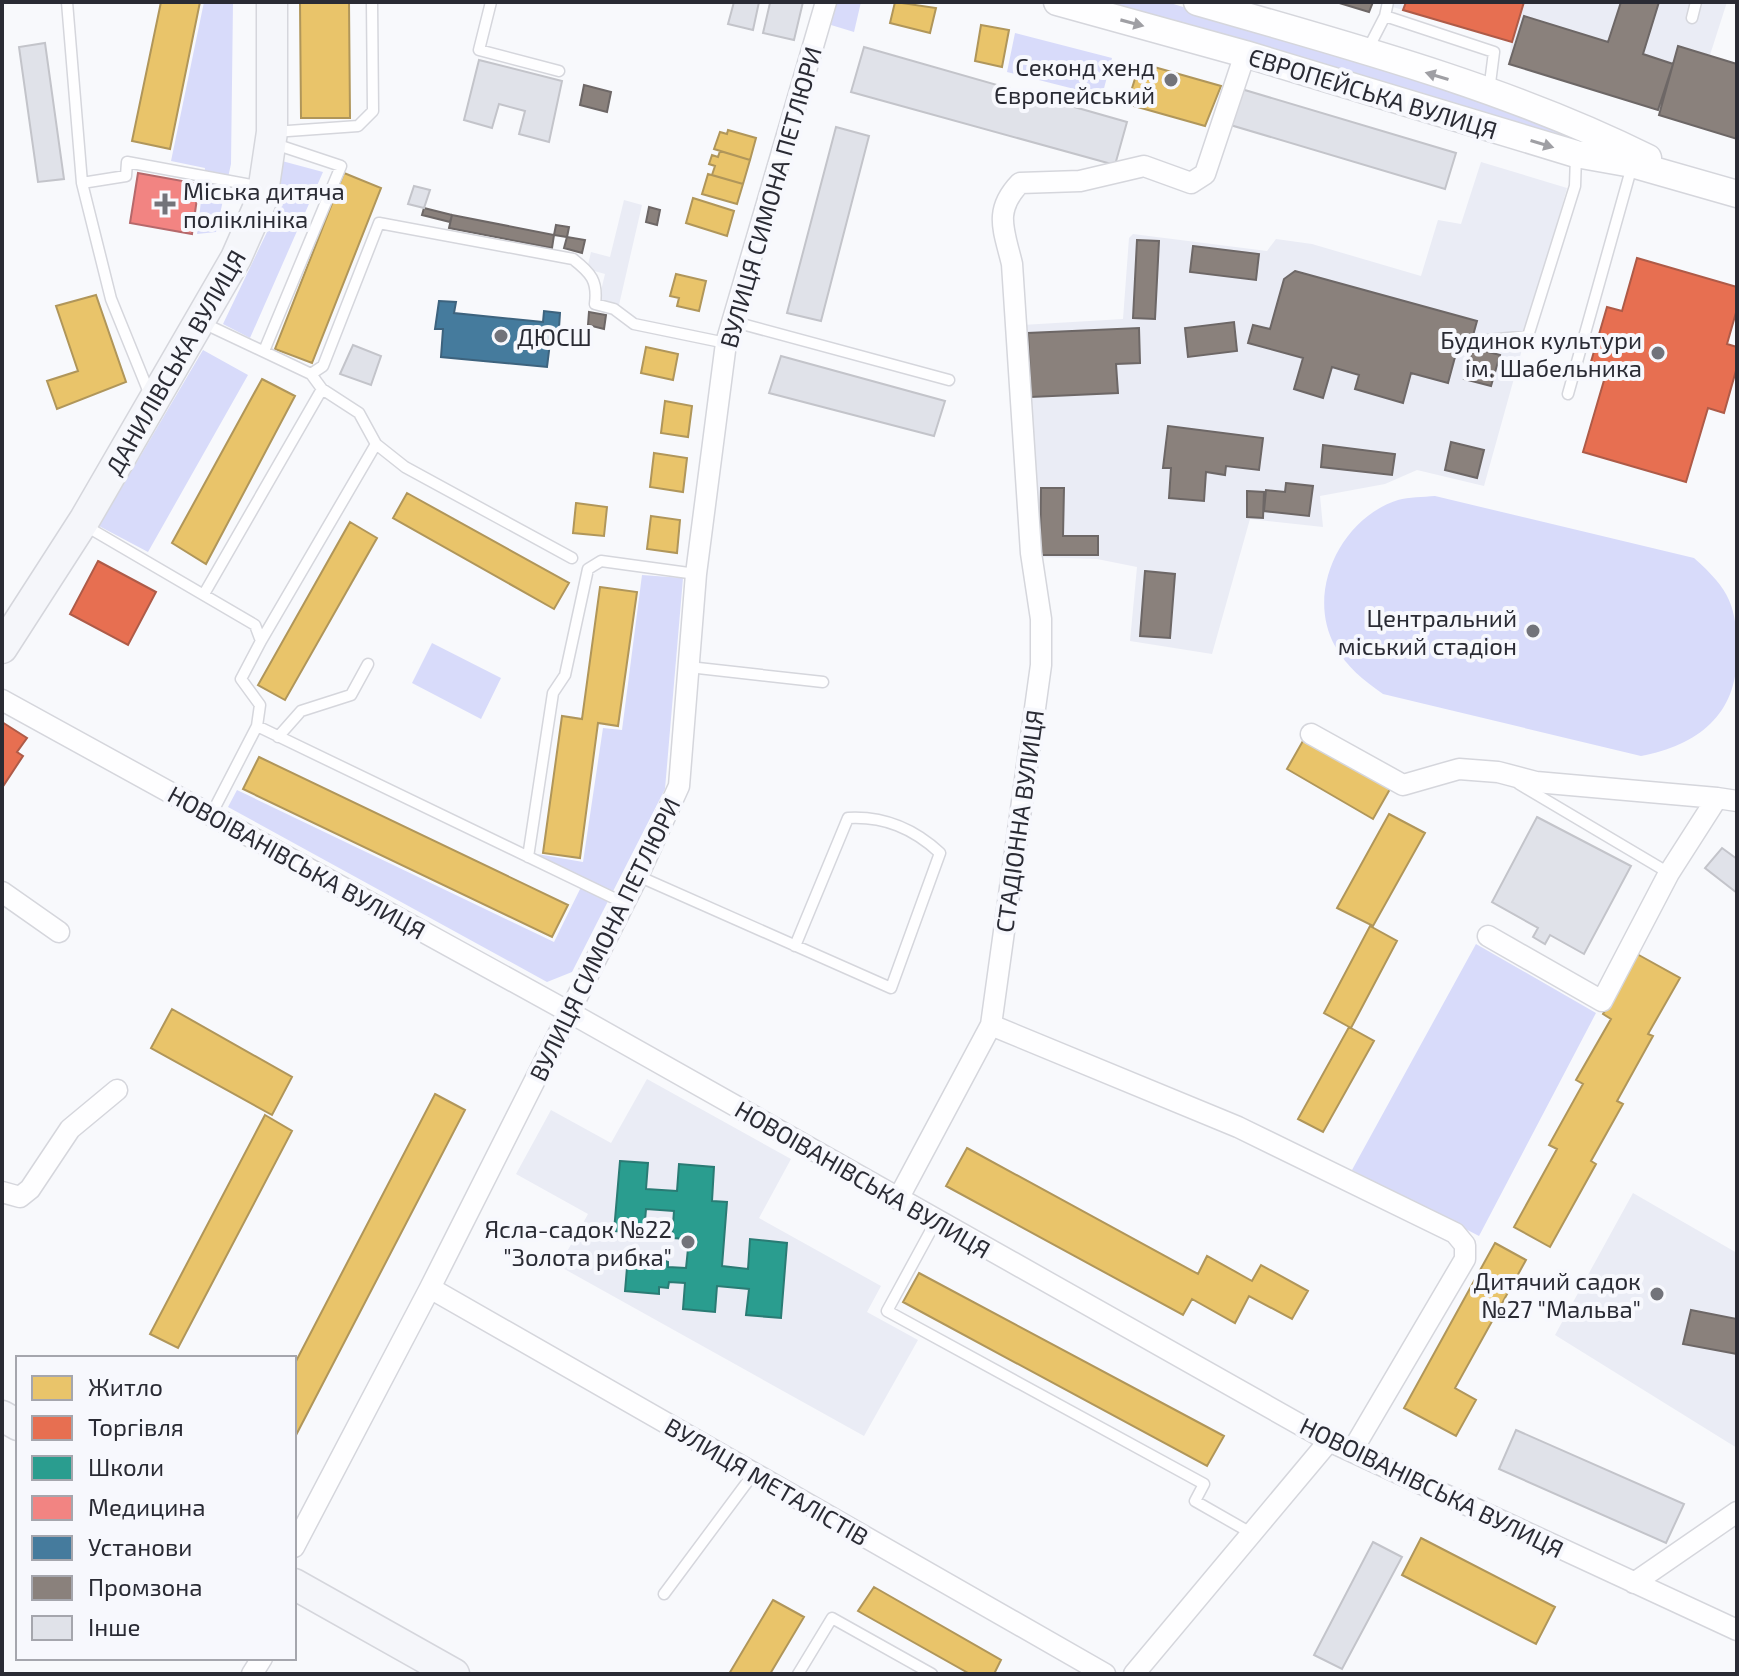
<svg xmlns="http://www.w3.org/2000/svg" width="1739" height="1676" viewBox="0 0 1739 1676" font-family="'Exo 2',sans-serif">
<rect width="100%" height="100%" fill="#f8f9fc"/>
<!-- built -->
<path fill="#eaecf5" d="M1376 2H1727L1710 55 1678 46 1658 110 1509 64 1511 42Z
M1481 162 1567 188 1484 486 1417 470 1385 484 1320 496 1323 527 1250 519 1212 654 1130 641 1137 567 1097 559 1037 557 1022 325 1123 319 1129 238 1133 234 1267 251 1276 239 1312 244 1421 276 1438 220 1461 224Z
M624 200 642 205 619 305 599 299 605 274 587 269 591 252 610 257Z
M647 1079 791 1159 759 1218 881 1286 867 1312 918 1340 864 1436 559 1266 588 1214 516 1174 551 1110 611 1143Z
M1633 1193 1737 1253V1448L1555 1335Z"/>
<!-- green -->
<path fill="#d8dbfa" d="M204 2H233L231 164 216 232 197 234 205 168 171 161Z
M837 2H861L854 32 831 25Z
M1092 2H1167L1570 127 1566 140Z
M1015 33 1112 58 1102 96 1007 72Z
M282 161 323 172 250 338 223 324 267 232Z
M203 350 248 375 148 552 99 526Z
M1435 496 1694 558C1730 590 1737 606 1737 654 1737 715 1698 745 1641 756L1383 694C1363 680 1347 667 1335 646 1305 592 1341 518 1398 500 1409 497 1423 497 1435 496Z
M642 575 683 578 665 789 572 972 547 982 228 807 237 790 554 942 585 879 537 854 583 862 603 728 622 730Z
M432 643 501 678 481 719 412 683Z
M1476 944 1596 1013 1479 1236 1352 1170Z"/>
<!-- homes -->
<path fill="#e9c46a" stroke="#b0965a" stroke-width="2" d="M161 2H200L170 149 132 141Z
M300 2H349L350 118H301Z
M895 2 936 8 930 33 890 23Z
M981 25 1009 30 1002 67 975 61Z
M1140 63 1221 86 1205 126 1127 104Z
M728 130 756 138 750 160 714 149 720 132 727 134Z
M720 151 750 160 743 184 712 175 715 166 709 164 712 155 718 157Z
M344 173 381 188 312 363 275 349Z
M708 174 743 184 737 204 702 194Z
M693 198 734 211 727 236 686 223Z
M676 274 706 281 699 311 677 306 679 298 670 296Z
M96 295 126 382 57 409 47 381 78 371 56 306Z
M646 347 678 354 673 380 641 373Z
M262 379 295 396 206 564 172 543Z
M665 401 692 406 688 437 661 433Z
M654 453 687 458 683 492 650 487Z
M407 493 569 583 554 609 393 518Z
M576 503 607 507 604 536 573 533Z
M651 516 680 520 677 553 647 549Z
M350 522 377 538 285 700 258 685Z
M600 587 637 592 618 726 598 723 580 858 543 853 562 716 582 719Z
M1304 739 1390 789 1373 819 1287 769Z
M259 757 568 905 552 937 243 789Z
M1389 814 1425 833 1373 926 1337 908Z
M1370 926 1397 941 1351 1028 1324 1013Z
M1637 954 1680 978 1648 1034 1653 1036 1617 1101 1623 1104 1591 1161 1596 1164 1550 1247 1514 1227 1557 1149 1549 1145 1583 1084 1576 1080 1611 1019 1603 1014Z
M172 1009 292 1077 272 1115 151 1048Z
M1349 1027 1374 1041 1323 1132 1298 1119Z
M435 1094 465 1110 294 1439V1365Z
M265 1115 292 1131 178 1348 150 1334Z
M967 1148 1198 1274 1207 1256 1252 1281 1261 1265 1308 1291 1292 1319 1249 1296 1235 1323 1192 1299 1183 1315 946 1186Z
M1495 1243 1526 1260 1455 1388 1476 1400 1456 1436 1404 1408Z
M919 1273 1224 1436 1207 1466 903 1302Z
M1421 1538 1555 1607 1536 1644 1402 1575Z
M874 1587 1001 1660 994 1674H970L858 1611Z
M773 1600 804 1617 770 1674H729Z"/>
<!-- shops -->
<path fill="#e76f51" stroke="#ae5b48" stroke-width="2" d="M1406 2H1524L1512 42 1403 10Z
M1637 258 1737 287V309L1727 344 1737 347V367L1724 413 1708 408 1686 482 1583 452 1605 377 1588 372 1607 307 1622 311Z
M98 561 156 592 128 645 70 614Z
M2 722 27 738 17 752 23 756 2 788Z"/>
<!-- schools -->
<path fill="#2a9d8f" stroke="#2a7b74" stroke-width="2" d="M620 1161 648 1163 646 1189 677 1191 679 1164 714 1167 712 1201 727 1202 722 1266 748 1269 750 1239 787 1243 781 1318 746 1315 749 1289 717 1286 715 1312 683 1309 685 1283 669 1282 668 1288 659 1287V1294L625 1291 628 1256 660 1259 668 1262V1267L686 1268 689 1239 672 1238 674 1211 646 1209 644 1233 614 1231Z"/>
<!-- health -->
<path fill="#f28482" stroke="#b6696b" stroke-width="2" d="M138 173 199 184 192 234 130 223Z"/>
<!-- public -->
<path fill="#457b9d" stroke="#3d637e" stroke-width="2" d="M439 301 456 302 454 313 543 322 544 311 560 313 558 343H550L547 367 441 357 443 329H435Z"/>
<!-- industry -->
<path fill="#8a817c" stroke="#6d6766" stroke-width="2" d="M1336 2H1373L1369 12Z
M1621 2H1659L1643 54 1673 64 1658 110 1509 64 1524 16 1608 42Z
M1678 46 1737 64V139L1659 115Z
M584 85 611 92 607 112 580 105Z
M649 207 660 210 657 225 646 222Z
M424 208 452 215 450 222 422 215Z
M452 215 554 235 552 248 449 228Z
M556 225 569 227 567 237 554 235Z
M567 237 585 240 582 253 564 248Z
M1137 240 1159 241 1155 319 1133 318Z
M1193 246 1259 254 1256 280 1190 272Z
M1295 271 1477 321 1472 339 1445 332 1443 342 1458 346 1448 383 1411 373 1403 403 1355 389 1359 375 1332 367 1323 398 1294 389 1303 358 1248 343 1253 325 1270 329 1284 279Z
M589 312 606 315 604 329 588 325Z
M1234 322 1237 351 1188 357 1185 328Z
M1139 328 1140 363 1116 364 1118 393 1031 397 1028 333Z
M1473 348 1500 355 1491 386 1464 379Z
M1168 426 1263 438 1259 470 1226 466 1225 475 1206 472 1204 501 1169 498 1171 468H1163Z
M1451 442 1484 450 1477 478 1445 470Z
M1323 445 1395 454 1392 475 1321 467Z
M1286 483 1313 486 1309 516 1264 511 1266 490 1285 492Z
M1041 488H1064L1063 536H1098V555H1040Z
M1247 491 1264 492 1263 518 1247 517Z
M1145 571 1175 574 1170 638 1140 636Z
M1691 1310 1737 1319V1354L1683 1344Z"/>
<!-- building -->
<path fill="#e0e2e9" stroke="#c3c4ca" stroke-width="2" d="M734 2H759L753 30 728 24Z
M765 2H803L794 40 763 33 770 3Z
M45 43 64 179 38 182 19 47Z
M864 47 1127 122 1115 165 851 92Z
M479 60 562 81 549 142 519 134 525 111 499 104 492 128 464 120Z
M1238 88 1456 153 1445 189 1227 124Z
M836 127 869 136 821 321 787 313Z
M414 186 430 190 424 208 408 204Z
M353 345 381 356 371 385 340 374Z
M781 356 945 401 934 436 769 393Z
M1537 817 1631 866 1584 954 1550 935 1545 944 1533 937 1538 928 1492 902Z
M1722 848 1737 859V893L1705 868Z
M1516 1430 1684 1504 1666 1543 1499 1469Z
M1373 1542 1402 1557 1342 1669 1314 1655Z"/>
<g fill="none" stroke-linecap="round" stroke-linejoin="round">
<!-- service casing -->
<g stroke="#d5d6dc" stroke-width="13">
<path id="service" d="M67 2 82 183 111 299 150 395
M491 2 479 50 559 71
M1385 16 1388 2
M1692 18 1696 2
M1368 49 1385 16 1494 52 1489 91
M274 132 358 126 373 111 372 2
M82 183 126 176 127 162 262 187
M731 321 949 380
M201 322 311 374 322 389 359 413 376 444 261 641
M1477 341 1528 336 1575 186 1576 156
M264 351 341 166 272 143
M311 374 323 366 379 223 573 259C591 273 598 281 595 304L614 309 634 324 726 343
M1568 394 1632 166
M376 444 405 467 572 558
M84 525 255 625 261 641 241 679 260 705 257 726 211 815
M204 594 322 389
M689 667 823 682
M257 726 624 903
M278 737 301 711 351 695 368 664
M1519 784 1669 873
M528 857 553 693 565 675 588 569 601 561 696 574
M638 876 891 988 940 853C913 828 884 816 848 818L795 946
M936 1221 887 1311 1204 1484 1195 1501 1251 1533
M664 1594 754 1473
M798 1674 832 1618 932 1674"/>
</g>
<!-- minor casing -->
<g stroke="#d5d6dc" stroke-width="23">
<path id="minor" d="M1245 54 1205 174 1191 183 1144 166 1080 181 1020 183C993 211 1004 230 1012 264L1031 553 1041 619V665L991 1025 1238 1127 1455 1233 1465 1245V1259L1352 1451
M2 700 569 1012 1329 1441 1737 1630
M1311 734 1403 785 1459 769 1498 772 1536 782 1717 798
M2 892 59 932
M1488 936 1602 1001 1669 873 1717 798 1737 801
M2 1192 20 1197 30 1189 70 1129 117 1090
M898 1199 991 1025
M430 1288 1105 1674
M294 1547 430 1288 638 876 679 786 696 574 726 343 826 2
M1634 1583 1737 1512
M252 1674 262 1658
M1134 1674 1329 1441"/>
</g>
<!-- tertiary casing -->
<g stroke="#d5d6dc" stroke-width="29">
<path id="tertiary" d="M1057 2 1245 54 1576 154 1632 164 1737 194
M1197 2C1347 45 1508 88 1648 158"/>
</g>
<!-- secondary casing -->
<g stroke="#d5d6dc" stroke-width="33">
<path id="secondary" d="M2 648 85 519 236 258 262 199 272 132V2
M2 1416 18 1425
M294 1584 454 1674"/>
</g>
<!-- service -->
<use href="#service" stroke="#fefeff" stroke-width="10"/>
<!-- minor -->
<use href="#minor" stroke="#fefeff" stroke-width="20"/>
<!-- tertiary -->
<use href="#tertiary" stroke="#fefeff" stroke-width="26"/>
<!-- secondary -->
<use href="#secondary" stroke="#f5f6fa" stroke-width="30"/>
</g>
<!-- one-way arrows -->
<defs><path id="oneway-solid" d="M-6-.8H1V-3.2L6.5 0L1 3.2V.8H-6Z" transform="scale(2)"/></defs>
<g fill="#9f9fa4">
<use href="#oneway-solid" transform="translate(1132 23) rotate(15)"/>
<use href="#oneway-solid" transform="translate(1437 76) rotate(-163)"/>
<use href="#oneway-solid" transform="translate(1542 144) rotate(17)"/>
</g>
<!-- markers -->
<g fill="#72737a" stroke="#f7f8fd" stroke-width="3">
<circle cx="1171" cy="80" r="8"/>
<path d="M161 192h8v8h8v8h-8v8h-8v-8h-8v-8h8z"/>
<circle cx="501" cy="336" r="8"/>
<circle cx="1658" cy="353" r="8"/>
<circle cx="1533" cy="631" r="8"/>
<circle cx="688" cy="1242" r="8"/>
<circle cx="1657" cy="1294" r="8"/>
</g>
<g text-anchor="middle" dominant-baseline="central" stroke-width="8" stroke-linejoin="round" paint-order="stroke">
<!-- poi labels -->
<g font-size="24" fill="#2a2b34" stroke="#f7f8fd" text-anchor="end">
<text x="1155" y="66">Секонд хенд<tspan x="1155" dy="28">Європейський</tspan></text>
<text x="183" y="190" text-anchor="start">Міська дитяча<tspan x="183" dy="28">поліклініка</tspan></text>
<text x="517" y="336" text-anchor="start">ДЮСШ</text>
<text x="1642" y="339">Будинок культури<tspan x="1642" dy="28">ім. Шабельника</tspan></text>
<text x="1517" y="617">Центральний<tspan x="1517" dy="28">міський стадіон</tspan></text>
<text x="672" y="1228">Ясла-садок №22<tspan x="672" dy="28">"Золота рибка"</tspan></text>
<text x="1641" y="1280">Дитячий садок<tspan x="1641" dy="28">№27 "Мальва"</tspan></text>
</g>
<!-- street labels -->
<g font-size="24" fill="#2a2b34" stroke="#f7f8fd">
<text transform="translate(1373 93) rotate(17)">ЄВРОПЕЙСЬКА ВУЛИЦЯ</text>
<text transform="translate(770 197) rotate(-74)">ВУЛИЦЯ СИМОНА ПЕТЛЮРИ</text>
<text transform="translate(175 362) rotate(-60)">ДАНИЛІВСЬКА ВУЛИЦЯ</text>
<text transform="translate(1019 821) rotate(-82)">СТАДІОННА ВУЛИЦЯ</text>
<text transform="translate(297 862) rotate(29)">НОВОІВАНІВСЬКА ВУЛИЦЯ</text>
<text transform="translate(604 939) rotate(-64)">ВУЛИЦЯ СИМОНА ПЕТЛЮРИ</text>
<text transform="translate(863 1179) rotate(30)">НОВОІВАНІВСЬКА ВУЛИЦЯ</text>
<text transform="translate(767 1481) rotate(30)">ВУЛИЦЯ МЕТАЛІСТІВ</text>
<text transform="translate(1432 1487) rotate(26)">НОВОІВАНІВСЬКА ВУЛИЦЯ</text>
</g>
</g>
<!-- border -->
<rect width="1739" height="1676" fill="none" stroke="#2a2b34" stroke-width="8"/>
<!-- legend -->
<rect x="16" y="1356" width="280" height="304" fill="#f7f8fd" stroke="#a5a6ad" stroke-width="2"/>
<rect x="32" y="1376" width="40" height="24" fill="#e9c46a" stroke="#a5a6ad" stroke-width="2"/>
<text x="88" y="1396" font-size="24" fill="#2a2b34">Житло</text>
<rect x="32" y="1416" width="40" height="24" fill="#e76f51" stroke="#a5a6ad" stroke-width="2"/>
<text x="88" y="1436" font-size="24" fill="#2a2b34">Торгівля</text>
<rect x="32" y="1456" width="40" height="24" fill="#2a9d8f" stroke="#a5a6ad" stroke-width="2"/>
<text x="88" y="1476" font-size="24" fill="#2a2b34">Школи</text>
<rect x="32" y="1496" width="40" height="24" fill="#f28482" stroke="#a5a6ad" stroke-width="2"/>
<text x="88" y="1516" font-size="24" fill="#2a2b34">Медицина</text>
<rect x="32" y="1536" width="40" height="24" fill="#457b9d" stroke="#a5a6ad" stroke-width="2"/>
<text x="88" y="1556" font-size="24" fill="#2a2b34">Установи</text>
<rect x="32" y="1576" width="40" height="24" fill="#8a817c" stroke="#a5a6ad" stroke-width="2"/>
<text x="88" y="1596" font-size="24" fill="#2a2b34">Промзона</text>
<rect x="32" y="1616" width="40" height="24" fill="#e0e2e9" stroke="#a5a6ad" stroke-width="2"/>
<text x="88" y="1636" font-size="24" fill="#2a2b34">Інше</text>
</svg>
